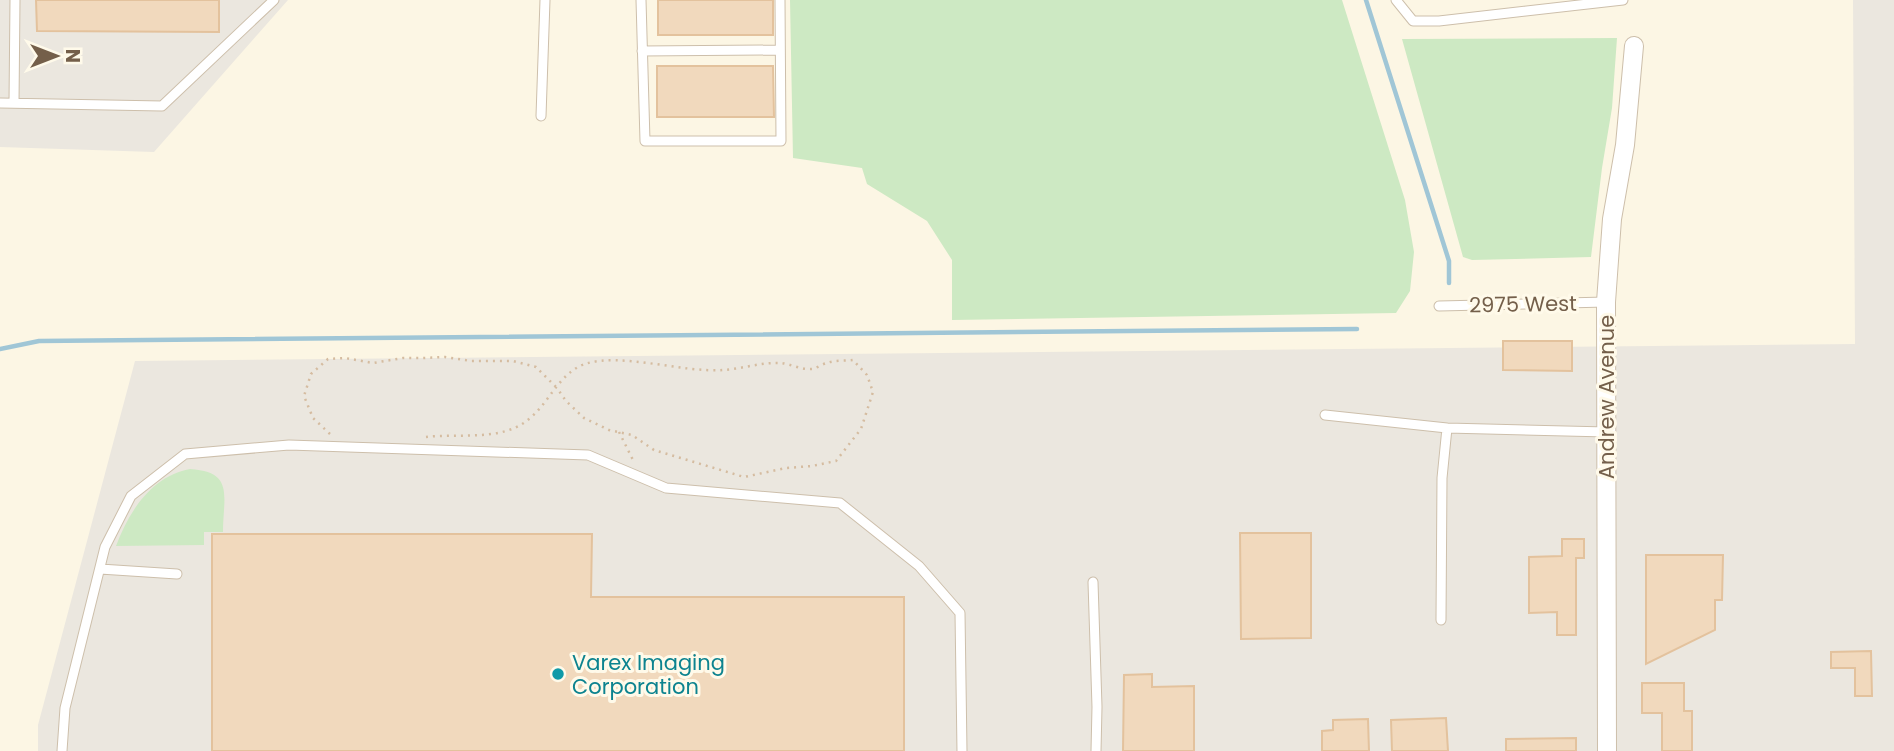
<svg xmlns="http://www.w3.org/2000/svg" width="1894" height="751" viewBox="0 0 1894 751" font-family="Poppins,sans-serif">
<rect width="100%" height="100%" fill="#fcf6e4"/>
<!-- industrial -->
<path fill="#ebe7df" d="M0 0H288L154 152 0 147Z
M1853 0H1894V751H38V725L135 361 1855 344Z"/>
<!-- green -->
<path fill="#cde9c3" d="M790 0H1342L1405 200 1414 252 1410 291 1396 313 952 320V260L927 221 867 184 862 168 793 158Z
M1617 38 1612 108 1602 168 1591 257 1472 260 1463 257 1402 39Z
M190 469C235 472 223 496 223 532H204V545L116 546C129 511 152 476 190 469Z"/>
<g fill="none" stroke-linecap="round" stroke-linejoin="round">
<!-- stream -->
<path stroke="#a0c6d6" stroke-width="4.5" d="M1366 0 1449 261V283
M0 349 39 341 1357 329"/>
</g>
<!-- building -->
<path fill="#f1d9bd" stroke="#e3c29d" stroke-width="2" d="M36 0H219V32L37 31Z
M658 0H773V35H658Z
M657 66H773L774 117H657Z
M1503 341H1572V371L1503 370Z
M1240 533H1311V638L1241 639Z
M212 534H592L591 597H904V751H212Z
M1562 539H1584V558H1576V635H1557V612L1529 613V557L1562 556Z
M1646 555H1723L1722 600H1715V630L1646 664Z
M1871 651 1872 696H1855V668H1831V652Z
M1152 674V687L1194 686V751H1123L1124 675Z
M1642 683H1684V711H1692V751H1662V713H1642Z
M1446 718 1448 751H1392L1391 720Z
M1368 719 1369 751H1322V731L1333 730V720Z
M1576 738V751H1506V739Z"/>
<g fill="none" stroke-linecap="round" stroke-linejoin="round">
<!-- service casing -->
<g stroke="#cdbfab" stroke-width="11">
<path id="service" d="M641 0 645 141H781L780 0
M1396 0 1413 21H1439L1623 0
M642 51 780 50
M0 103 162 106 274 0
M14 103 15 0
M541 116 545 0
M1439 306 1606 302
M1325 415 1447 428
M100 569 177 574
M1093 582 1097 707 1096 751
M1441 620 1442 478 1447 428 1607 432
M62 751 65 708 105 547 131 496 185 454 289 445 588 455 666 488 840 503 919 566 960 613 962 751"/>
</g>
<!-- minor casing -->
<g stroke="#cdbfab" stroke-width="20">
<path id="minor" d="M1607 751 1606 302 1612 219 1625 145 1634 46"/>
</g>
<!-- path -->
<path stroke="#d5bca0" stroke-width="2.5" stroke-dasharray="2 5" stroke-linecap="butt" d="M619 432 633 460
M330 434 313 418 304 396 311 374 328 359 345 358 373 363 403 358H423L445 357 471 361H513L536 367 557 388
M426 437C459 433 502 442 529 419 550 402 559 373 585 364 621 352 683 373 723 370 742 369 761 362 781 363 790 364 802 370 812 369 817 368 822 364 827 363 835 360 845 361 853 360L867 375 873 392 861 429 836 461 812 466 786 468 744 477 654 450 632 435 609 430 584 418 566 401 557 388"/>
<!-- service -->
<use href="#service" stroke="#fff" stroke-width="9"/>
<!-- minor -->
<use href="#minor" stroke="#fff" stroke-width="18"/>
</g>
<!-- markers -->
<circle fill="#0f9aa8" stroke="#fffaea" stroke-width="2.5" cx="558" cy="674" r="7"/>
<g text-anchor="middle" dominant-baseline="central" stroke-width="6" stroke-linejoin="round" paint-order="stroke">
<!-- street labels -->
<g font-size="21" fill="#745f4a" stroke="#fffaea">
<text transform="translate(1523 304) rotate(-1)">2975 West</text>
<text transform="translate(1606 397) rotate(-90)">Andrew Avenue</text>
</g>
<!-- culture labels -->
<g font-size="21" fill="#0d838f" stroke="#fffaea" text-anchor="start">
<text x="572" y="662">Varex Imaging<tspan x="572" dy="24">Corporation</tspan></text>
</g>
</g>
<!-- north arrow -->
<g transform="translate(56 56) rotate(90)" stroke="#fffaea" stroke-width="5" paint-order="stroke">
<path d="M0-5L12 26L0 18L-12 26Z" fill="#745f4a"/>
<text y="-10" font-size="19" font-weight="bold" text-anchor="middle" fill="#745f4a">N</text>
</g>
</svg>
